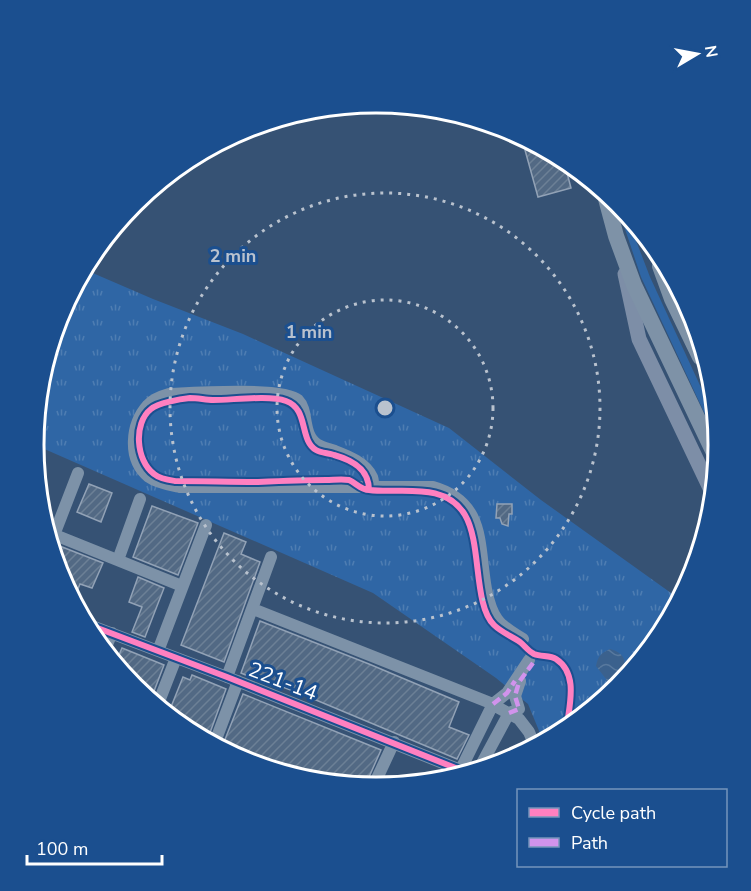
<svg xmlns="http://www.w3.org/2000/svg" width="751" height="891" viewBox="0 0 751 891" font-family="'Nunito Sans',sans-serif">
<defs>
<pattern id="park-tufts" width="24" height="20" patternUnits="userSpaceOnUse" patternTransform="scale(1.5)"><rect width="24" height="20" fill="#2f66a5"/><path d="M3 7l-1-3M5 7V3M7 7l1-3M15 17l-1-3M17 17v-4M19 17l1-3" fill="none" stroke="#4e7db2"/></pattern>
<pattern id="water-waves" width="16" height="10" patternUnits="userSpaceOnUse" patternTransform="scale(1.5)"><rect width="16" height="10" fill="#3b618d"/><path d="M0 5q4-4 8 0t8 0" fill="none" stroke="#58799e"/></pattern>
<pattern id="building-hatch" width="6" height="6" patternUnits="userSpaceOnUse" patternTransform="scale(1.5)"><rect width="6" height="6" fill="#526984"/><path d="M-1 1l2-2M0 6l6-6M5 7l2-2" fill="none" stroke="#6c8096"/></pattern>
</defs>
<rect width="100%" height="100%" fill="#365274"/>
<!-- green -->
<path fill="#2f66a5" d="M616 202 627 217 650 277 710 407 716 438 641 277Z"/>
<!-- park -->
<path fill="url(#park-tufts)" d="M88 271 153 299 243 334 449 428 541 500 678 598 617 688 542 738 528 704 496 678 373 593 33 444 59 314Z"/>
<!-- water -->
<path fill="url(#water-waves)" d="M610 649C623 652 630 662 619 673L617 688 597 702 608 686 606 679 596 666C598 656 601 653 610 649Z"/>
<!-- building -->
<path fill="url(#building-hatch)" stroke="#92a2b6" stroke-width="1.5" d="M534 148 566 169 571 188 538 197 525 150Z
M89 484 112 493 101 522 77 512Z
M497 504H512V514H509L508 526 502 524 500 518H496Z
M152 506 198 523 178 575 133 557Z
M224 533 246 542 241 554 260 562 224 662 181 645Z
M52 543 103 563 92 588 80 584 74 599 59 576Z
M138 577 164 588 145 637 132 632 142 607 129 602Z
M260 621 369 664 459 702 449 727 469 735 457 759 304 695 280 686 279 689 241 673Z
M122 648 164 665 151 699 133 687 116 662Z
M192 675 226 689 208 738 169 712 183 677 190 680Z
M243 694 381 750 365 786 272 767 222 747Z"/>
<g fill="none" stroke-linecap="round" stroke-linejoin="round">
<!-- minor -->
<path stroke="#7d92a8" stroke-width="12" d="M374 487H180C170 485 157 483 149 477 127 459 131 424 148 405 153 399 162 396 169 394 191 393 284 387 298 400 309 411 301 434 318 445 323 448 329 449 335 451 348 456 366 463 372 477 373 480 373 484 374 487H433C486 502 478 545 486 589 488 599 491 611 497 619 503 628 514 633 523 639
M50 533 182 586
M54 535 78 473
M118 560 140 499
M253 609 488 702 519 719 529 732 534 744
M92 626 227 677 463 771
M106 647 112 633
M158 651 206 525
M227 677 271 557
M158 704 176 658
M509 713 519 709 515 696 520 681
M215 742 238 681
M480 767 509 713
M460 771 493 704 507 693 529 660
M373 787 394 742"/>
<!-- major -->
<path stroke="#7d8ea7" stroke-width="15" d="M625 274 639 339 710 488"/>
<!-- highway -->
<path stroke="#7e92a7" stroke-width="16" d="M605 195 616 236 634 285 716 457
M660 266 672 299 700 357"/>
<!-- quiet -->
<path stroke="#d193ec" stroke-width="4.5" stroke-dasharray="9 4.5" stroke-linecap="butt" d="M493 704 507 693 515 681
M509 713 519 709 515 696 519 682 533 663"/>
<!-- cycleway casing -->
<g stroke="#1b4f8f" stroke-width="10">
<path id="cycleway" d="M369 490C369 469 352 460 334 455 328 453 321 453 316 450 299 440 309 409 286 401 269 395 233 400 213 400 206 400 198 398 190 398 180 399 158 403 151 409 133 423 136 461 154 474 160 479 168 480 175 481 203 481 230 482 258 482 280 481 303 480 326 480 333 480 342 479 349 480 356 483 361 490 369 490 401 494 445 481 465 515 482 544 473 604 494 625 501 632 511 636 520 642 525 646 528 651 534 654 541 657 550 655 556 659 576 672 571 698 568 718V721
M92 626 227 677 463 771"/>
</g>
<!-- cycleway -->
<use href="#cycleway" stroke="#ff80c0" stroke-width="6"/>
</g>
<!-- distance rings -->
<g fill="none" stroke="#b9c2ce" stroke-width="3" stroke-dasharray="3 6">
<circle cx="385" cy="408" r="108"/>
<circle cx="385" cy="408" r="215"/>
</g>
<g text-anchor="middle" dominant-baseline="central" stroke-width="6" stroke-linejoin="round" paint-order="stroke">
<!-- street labels -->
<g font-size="21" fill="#fff" stroke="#1b4f8f">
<text transform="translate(283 681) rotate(21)">221-14</text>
</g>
</g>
<!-- crop -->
<path d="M0 0H751V891H0ZM44 445a332 332 0 1 1 664 0a332 332 0 1 1-664 0Z" fill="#1b4f8f" fill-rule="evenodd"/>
<path fill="none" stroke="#fff" stroke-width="3" d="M44 445a332 332 0 1 1 664 0a332 332 0 1 1-664 0Z"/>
<circle cx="385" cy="408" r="9" fill="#b9c2ce" stroke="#1b4f8f" stroke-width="3"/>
<g font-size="18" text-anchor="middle" font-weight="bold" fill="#b9c2ce" stroke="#1b4f8f" stroke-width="6" stroke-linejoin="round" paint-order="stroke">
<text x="233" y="262">2 min</text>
<text x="309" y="338">1 min</text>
</g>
<!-- legend -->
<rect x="517" y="789" width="210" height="78" fill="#1b4f8f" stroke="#7695bc" stroke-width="1.5"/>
<rect x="529" y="808" width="30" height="9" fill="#ff80c0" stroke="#7695bc" stroke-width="1.5"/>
<text x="571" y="819" font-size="18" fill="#ffffff">Cycle path</text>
<rect x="529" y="838" width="30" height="9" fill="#d193ec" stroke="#7695bc" stroke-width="1.5"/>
<text x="571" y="849" font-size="18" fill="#ffffff">Path</text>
<!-- north arrow -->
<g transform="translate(697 54) rotate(80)" stroke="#1b4f8f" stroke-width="4.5" paint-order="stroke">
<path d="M0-4.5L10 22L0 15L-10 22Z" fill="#ffffff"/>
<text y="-9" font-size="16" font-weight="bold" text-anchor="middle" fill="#ffffff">N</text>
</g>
<!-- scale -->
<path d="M27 855v9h135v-9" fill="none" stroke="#ffffff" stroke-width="3"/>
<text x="36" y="855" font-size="18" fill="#ffffff" stroke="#1b4f8f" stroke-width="4.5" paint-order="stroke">100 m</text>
</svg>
